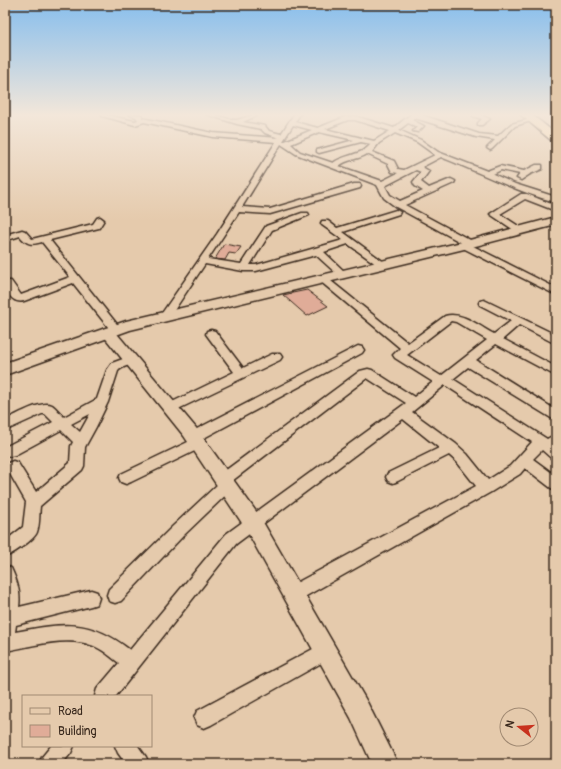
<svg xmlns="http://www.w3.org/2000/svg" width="561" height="769" viewBox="0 0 561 769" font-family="Pangolin,sans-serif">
<rect width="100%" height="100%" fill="#e5caac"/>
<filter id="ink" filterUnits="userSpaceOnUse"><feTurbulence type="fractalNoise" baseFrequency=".025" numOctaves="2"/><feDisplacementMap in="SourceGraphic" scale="8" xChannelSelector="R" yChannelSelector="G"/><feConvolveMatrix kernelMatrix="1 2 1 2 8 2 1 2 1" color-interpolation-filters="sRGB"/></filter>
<g filter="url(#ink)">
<!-- building -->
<path fill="#e0ac98" stroke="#3b2a1e" d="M224 244 241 247 236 254 229 253 225 260 215 259Z
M307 290 328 306 307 316 283 295Z"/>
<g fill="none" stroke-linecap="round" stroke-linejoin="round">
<!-- minor casing -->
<g stroke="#3b2a1e" stroke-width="3">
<path id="minor" d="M102 114 135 121 138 120 136 117 128 114 142 115V118L213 133 279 138 265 133 261 129 237 124 206 114C216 113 225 119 235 120 241 120 251 114 260 114L243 122 265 126 269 131 281 134 294 114H300L295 122 318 128 345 117 355 116 394 128 411 114H419L479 134 498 136 511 124 534 118V120L515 126 492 149 490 150 487 148 495 140 476 137 415 118 412 120 424 126 418 132 413 131 417 127 408 123 399 130 421 140 438 152 487 171 500 166 524 171 536 165H542V169L530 174 521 180 517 178 520 174 501 170 493 174 515 184 556 197V202C516 192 480 172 441 157L422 167 429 171 421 182 429 188 451 179 455 181 454 183 405 205 474 242 475 244 473 246 556 288V295L461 247 460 245 462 243 396 207 384 198 377 185 296 154 281 144 242 207 270 209 354 184H360L361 186 360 188 270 214 239 212 208 259 241 264 266 226 302 213H308L309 215 272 230 250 265H256L343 240 322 225 321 223 322 221H328L337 228 396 210 400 212 399 214 343 232 388 265 386 267H380L348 244 324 252 345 272 347 274 342 277 339 276 316 255 256 271H243L205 264 169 318H161L160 316 217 234 276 142 213 137 144 122 135 125 102 116ZM348 120H355L390 131 374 141 325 129ZM293 125 312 130 285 141H283ZM319 132 354 140 317 150V152L319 153 361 142 371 144C361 156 345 154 333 163L300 152 291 144ZM395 133 417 142 435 155 404 170 398 169 394 161 372 152 379 143ZM367 154 388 164 392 172 398 173 382 181 339 166C347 159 358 160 367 154ZM416 170 421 172 413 182 415 186 423 191 400 201 390 195 385 186Z
M473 114H479L490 119 482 125H478V123L482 119 473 116Z
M521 194H527L556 206V211L525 199 500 214 523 229 524 231 520 234 490 214Z
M100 217 104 220 99 228 50 240 120 328 121 330 120 332H112L73 283 24 301C12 304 5 291 5 281H11L21 295 70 277 42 242C32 245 27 245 20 236L5 241V235L22 230 25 231 32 239 93 224 97 218Z
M323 276 326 277 408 343 445 316C462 311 480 327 494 334L511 321 480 305 479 303 480 301 484 300 556 335V344L519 325 503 339 556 367V376L496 344 476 360 556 410V421L468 367 453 379 547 439 556 434V459L551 458 542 450 533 459 556 476V490L551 488 525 468 520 474 491 492 299 600 293 602 287 600 285 594 287 588 476 486 457 462 449 455 398 481 393 483 388 481 386 477 388 473 439 448 403 419 236 544 116 696H95L97 689 119 663C112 658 105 651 96 647 69 634 33 646 5 651V565L11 568C17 581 21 592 19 607L91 590 97 592 99 598 97 604 91 606 16 625 15 632C63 623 89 618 130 650L226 534 406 403 367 378 232 481 234 485 232 489 183 536 121 601 115 603 109 601 107 595 109 589 173 526 218 484 216 480 218 476 360 371 368 369 372 370 414 397 433 382 395 358 393 355 400 348 320 281 318 279ZM451 321 456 322 487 340 441 376 407 355ZM445 385 532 442 510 466 488 480 467 454 456 444 412 412Z
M211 330 215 331 243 368 272 354H280L282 357 280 360 174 411 170 413 166 411 164 408 166 405 234 372 206 334 207 331Z
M358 346 362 347 364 350 362 353 202 439 205 443 203 447 131 482 126 484 121 482 119 478 121 474 190 441 187 437 189 433Z
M131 356 135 357 137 360C133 366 123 365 118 371L108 402 96 427 85 447 84 466 82 470 40 506C39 514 40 524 37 532 35 539 13 554 5 557V541L23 527 26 502 6 467 8 463 13 461 18 463 36 492 70 463 71 446 73 442 61 430 15 455 10 456 5 455V447L53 422 45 414H42L9 429 5 428V417L9 418C18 414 42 400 52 405 56 408 60 413 64 417L97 399 107 370 112 363ZM90 414 80 432 71 424Z
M326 642 332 645 335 651 332 657 211 725 204 728 197 725 194 718 197 711Z
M51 746H74L71 753 62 764H39L42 757Z
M115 746H138L146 757 149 764H126L118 753Z"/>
</g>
<!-- tertiary casing -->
<g stroke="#3b2a1e" stroke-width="3">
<path id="tertiary" d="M108 328 113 329 196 428 260 517 367 702 398 764H372L351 718 246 529 184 436 103 335 101 332 103 329Z"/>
</g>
<!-- secondary casing -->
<g stroke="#3b2a1e" stroke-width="3">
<path id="secondary" d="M556 217V225L464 249 130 330 5 375V363L126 321 462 242Z"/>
</g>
<!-- trunk casing -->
<g stroke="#3b2a1e" stroke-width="3">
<path id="trunk" d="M520 114H531L556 134V142L552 141Z"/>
</g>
<!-- minor -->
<use href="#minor" fill="#e5caac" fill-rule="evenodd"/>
<!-- tertiary -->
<use href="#tertiary" fill="#e5caac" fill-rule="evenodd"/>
<!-- secondary -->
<use href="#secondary" fill="#e5caac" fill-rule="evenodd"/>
<!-- trunk -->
<use href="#trunk" fill="#fddcac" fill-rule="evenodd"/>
</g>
</g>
<!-- sky -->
<linearGradient id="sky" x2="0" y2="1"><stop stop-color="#87beed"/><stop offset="0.52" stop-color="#f3e7da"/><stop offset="1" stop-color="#f3e7da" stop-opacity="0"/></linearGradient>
<rect width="561" height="221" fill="url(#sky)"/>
<!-- margin -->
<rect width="561" height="769" fill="none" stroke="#e5caac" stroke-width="20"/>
<rect x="10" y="10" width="541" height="749" fill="none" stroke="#3b2a1e" stroke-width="1.5" filter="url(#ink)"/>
<!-- legend -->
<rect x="22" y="695" width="130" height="52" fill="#e5caac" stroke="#a18a73"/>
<rect x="30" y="708" width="20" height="6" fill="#e5caac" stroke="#a18a73"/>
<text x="58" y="715" font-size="12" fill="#3b2a1e">Road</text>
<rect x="30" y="725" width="20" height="12" fill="#e0ac98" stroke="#a18a73"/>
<text x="58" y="735" font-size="12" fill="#3b2a1e">Building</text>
<!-- north arrow -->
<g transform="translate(519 727) rotate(287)"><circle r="19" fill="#e5caac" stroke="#a18a73"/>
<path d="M0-3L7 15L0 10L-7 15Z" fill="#c8321e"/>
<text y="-6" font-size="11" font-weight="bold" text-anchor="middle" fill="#3b2a1e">N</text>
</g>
</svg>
